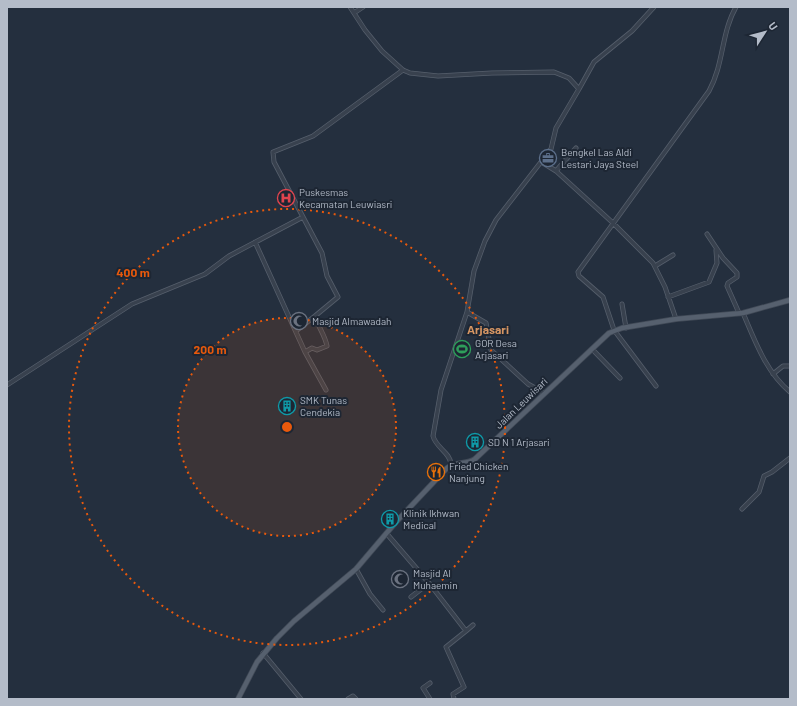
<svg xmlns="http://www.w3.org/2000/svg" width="797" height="706" viewBox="0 0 797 706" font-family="Barlow,sans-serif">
<rect width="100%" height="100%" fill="#242f3e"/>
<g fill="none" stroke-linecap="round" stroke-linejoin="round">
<!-- minor casing -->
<g stroke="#565f6c" stroke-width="5">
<path id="minor" d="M350 7 365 30 382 51 403 70 410 73 438 76 492 73 554 72 569 78 579 89 556 128 551 149 496 220 485 241 474 271 467 312 441 390 433 436C436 448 450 452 451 464
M354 13 363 7
M579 89 594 62 632 31 654 7
M543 163 556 171 613 223 653 263 665 287 676 319
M556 171 576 148
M303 217 274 162 273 152 313 136 403 70
M707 234 723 258 737 273V277L728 283 727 286 739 313
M255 242 305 352 326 390
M655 266 673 255
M668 297 709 282 717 263 716 250
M622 304 626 328
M467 312 486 323 491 350 528 384 544 393
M743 313C755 341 766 372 790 392
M296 331 315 316
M592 349 620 378
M773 374 783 366H790
M7 385 132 304 205 274 229 256 303 217 322 253 327 276 338 297 315 316C318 327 325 335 327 346L317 350 312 348 305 352
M656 386 614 330 603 297 579 276 578 272 709 91C724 64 721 33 736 7
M742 509 759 492 764 476 772 472 790 458
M387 534 429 583 466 631 446 647 464 687 453 694 454 699
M356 569 370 594 383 610
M411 597 429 583
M466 631 473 625
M263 653 301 699
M430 683 423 688 430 699
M348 699 353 696 356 699"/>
</g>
<!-- major casing -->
<g stroke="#414a57" stroke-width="6">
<path id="major" d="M238 699 257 662 277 638 294 621 356 569 396 522 447 468C456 461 467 465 475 459L609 333 622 328 676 319 743 313 790 300"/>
</g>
<!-- minor -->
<use href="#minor" stroke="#38414e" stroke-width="3.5"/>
<!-- major -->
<use href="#major" stroke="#56606e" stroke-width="4.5"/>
</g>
<!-- distance rings -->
<circle cx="287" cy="427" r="109" fill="#e8590c" fill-opacity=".12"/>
<g fill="none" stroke="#e8590c" stroke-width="2" stroke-dasharray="2 4">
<circle cx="287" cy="427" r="109"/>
<circle cx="287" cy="427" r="218"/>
</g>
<!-- icons -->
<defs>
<g id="office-ring" transform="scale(0.9)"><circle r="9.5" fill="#1d2633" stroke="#5c6f8a" stroke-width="1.5"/><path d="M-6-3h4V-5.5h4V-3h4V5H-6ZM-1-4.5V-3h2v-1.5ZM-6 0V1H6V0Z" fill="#5c6f8a"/></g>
<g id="hospital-ring" transform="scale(0.9)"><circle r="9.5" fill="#1d2633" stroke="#e0444e" stroke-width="1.5"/><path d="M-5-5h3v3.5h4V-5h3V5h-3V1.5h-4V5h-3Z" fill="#e0444e"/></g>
<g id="mosque-ring" transform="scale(0.9)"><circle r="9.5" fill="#1d2633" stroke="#6b7280" stroke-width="1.5"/><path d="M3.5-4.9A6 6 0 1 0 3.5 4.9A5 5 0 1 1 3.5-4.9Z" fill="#6b7280"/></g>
<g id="stadium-ring" transform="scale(0.9)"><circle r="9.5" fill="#1d2633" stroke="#2e9e5b" stroke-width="1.5"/><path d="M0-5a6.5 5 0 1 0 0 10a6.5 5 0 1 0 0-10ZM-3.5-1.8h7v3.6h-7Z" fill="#2e9e5b"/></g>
<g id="building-ring" transform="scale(0.9)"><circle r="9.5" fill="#1d2633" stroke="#0f9aa8" stroke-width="1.5"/><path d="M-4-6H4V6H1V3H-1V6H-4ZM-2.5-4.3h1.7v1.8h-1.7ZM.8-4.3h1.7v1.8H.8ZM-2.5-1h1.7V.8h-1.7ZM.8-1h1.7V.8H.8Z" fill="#0f9aa8"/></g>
<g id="restaurant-ring" transform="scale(0.9)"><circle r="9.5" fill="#1d2633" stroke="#e8710a" stroke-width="1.5"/><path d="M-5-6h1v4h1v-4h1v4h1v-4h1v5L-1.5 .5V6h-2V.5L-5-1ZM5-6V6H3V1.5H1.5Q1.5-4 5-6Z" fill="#e8710a"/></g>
</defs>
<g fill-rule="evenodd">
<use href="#office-ring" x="548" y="158"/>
<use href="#hospital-ring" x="286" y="198"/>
<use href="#mosque-ring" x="299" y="321"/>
<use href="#stadium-ring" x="462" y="349"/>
<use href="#building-ring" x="287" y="406"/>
<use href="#building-ring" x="475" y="442"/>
<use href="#restaurant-ring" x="436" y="472"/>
<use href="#building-ring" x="390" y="519"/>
<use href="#mosque-ring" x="400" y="579"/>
</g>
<g text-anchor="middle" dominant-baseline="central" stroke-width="4" stroke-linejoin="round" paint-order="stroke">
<!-- poi labels -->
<g font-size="10" fill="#b4bcc9" stroke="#1d2633" text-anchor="start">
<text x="561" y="152">Bengkel Las Aldi<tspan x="561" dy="12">Lestari Jaya Steel</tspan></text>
<text x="299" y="192">Puskesmas<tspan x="299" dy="12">Kecamatan Leuwiasri</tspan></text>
<text x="312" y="321">Masjid Almawadah</text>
<text x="475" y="343">GOR Desa<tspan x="475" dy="12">Arjasari</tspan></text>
<text x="300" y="400">SMK Tunas<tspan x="300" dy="12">Cendekia</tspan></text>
<text x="488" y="442">SD N 1 Arjasari</text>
<text x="449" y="466">Fried Chicken<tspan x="449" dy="12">Nanjung</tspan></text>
<text x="403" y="513">Klinik Ikhwan<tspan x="403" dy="12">Medical</tspan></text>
<text x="413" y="573">Masjid Al<tspan x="413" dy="12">Muhaemin</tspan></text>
</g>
<!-- street labels -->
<g font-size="10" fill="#b4bcc9" stroke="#1d2633">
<text transform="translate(521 403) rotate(-44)">Jalan Leuwisari</text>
</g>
<!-- quarter labels -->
<g font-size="12" font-weight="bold" fill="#d59563" stroke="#1d2633">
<text x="488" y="329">Arjasari</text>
</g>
</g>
<circle cx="287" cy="427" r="6" fill="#e8590c" stroke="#1d2633" stroke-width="2"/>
<g font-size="12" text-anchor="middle" font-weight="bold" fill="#e8590c" stroke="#1d2633" stroke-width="4" stroke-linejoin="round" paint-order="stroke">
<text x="133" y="277">400 m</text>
<text x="210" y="354">200 m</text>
</g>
<!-- border -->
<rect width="797" height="706" fill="none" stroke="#b4bcc9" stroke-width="16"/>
<!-- north arrow -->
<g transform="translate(765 32) rotate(54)" stroke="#1d2633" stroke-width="3" paint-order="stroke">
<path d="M0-3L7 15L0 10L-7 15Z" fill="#b4bcc9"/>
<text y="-6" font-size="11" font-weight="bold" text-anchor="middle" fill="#b4bcc9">U</text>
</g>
</svg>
